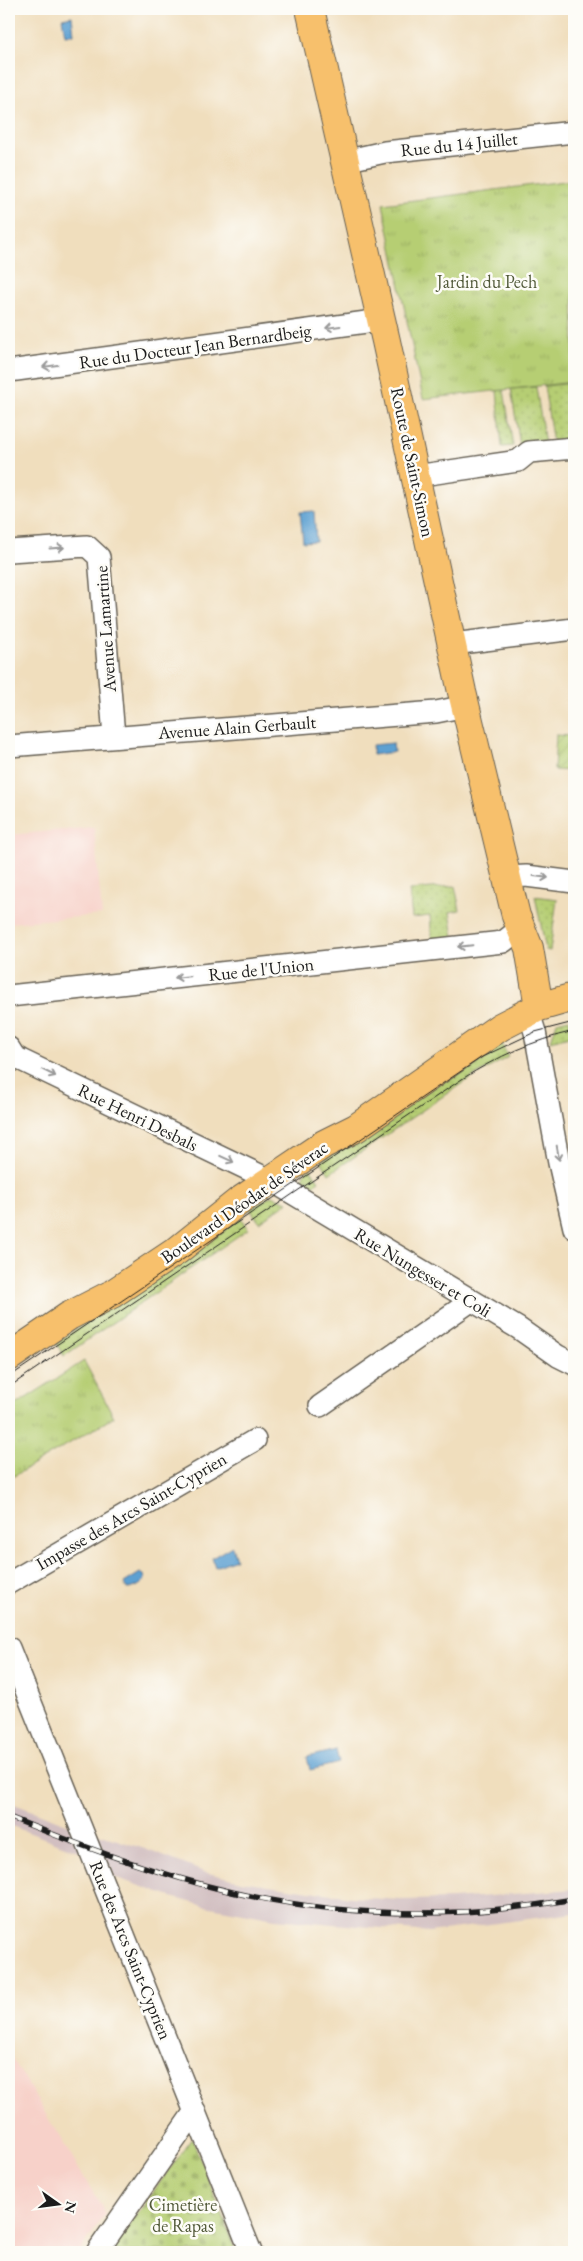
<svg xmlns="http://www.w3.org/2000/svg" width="583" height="2261" viewBox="0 0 583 2261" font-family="'EB Garamond',serif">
<defs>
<pattern id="grass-dots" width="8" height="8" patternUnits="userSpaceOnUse" patternTransform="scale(1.25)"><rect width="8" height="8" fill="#b6ce73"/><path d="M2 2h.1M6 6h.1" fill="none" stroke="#9cb063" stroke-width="1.8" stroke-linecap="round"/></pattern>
<pattern id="cemetery-stones" width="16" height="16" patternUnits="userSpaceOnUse" patternTransform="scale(1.25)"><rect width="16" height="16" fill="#b6ce73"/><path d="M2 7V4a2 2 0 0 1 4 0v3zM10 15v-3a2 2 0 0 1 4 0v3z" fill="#9cb063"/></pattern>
<pattern id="park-tufts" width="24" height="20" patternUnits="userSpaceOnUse" patternTransform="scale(1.25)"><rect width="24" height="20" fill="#b6ce73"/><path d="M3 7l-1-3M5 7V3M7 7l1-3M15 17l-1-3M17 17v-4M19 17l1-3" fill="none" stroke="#9cb063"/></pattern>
<pattern id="garden-furrows" width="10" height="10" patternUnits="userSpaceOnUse" patternTransform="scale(1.25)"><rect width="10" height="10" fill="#b6ce73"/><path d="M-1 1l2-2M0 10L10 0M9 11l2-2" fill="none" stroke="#9cb063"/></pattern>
</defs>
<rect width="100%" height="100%" fill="#fdfcf7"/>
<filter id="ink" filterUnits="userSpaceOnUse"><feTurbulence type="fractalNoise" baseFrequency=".02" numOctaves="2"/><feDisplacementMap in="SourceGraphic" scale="10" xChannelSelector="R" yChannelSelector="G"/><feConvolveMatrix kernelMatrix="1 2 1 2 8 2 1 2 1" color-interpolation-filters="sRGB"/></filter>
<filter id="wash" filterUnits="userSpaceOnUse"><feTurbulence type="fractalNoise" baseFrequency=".0096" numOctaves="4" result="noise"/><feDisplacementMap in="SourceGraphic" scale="20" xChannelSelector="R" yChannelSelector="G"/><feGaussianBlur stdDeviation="1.12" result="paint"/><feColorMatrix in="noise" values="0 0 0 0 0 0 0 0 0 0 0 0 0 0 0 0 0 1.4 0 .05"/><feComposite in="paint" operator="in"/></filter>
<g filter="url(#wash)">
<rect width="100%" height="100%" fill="#f0debd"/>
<!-- built -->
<path fill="#f7d1c9" d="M94 827 102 915 9 923V835Z
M9 2053 106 2214 79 2252H9Z"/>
<!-- industrial -->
<path fill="#d2bfc1" d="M9 1802 64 1823 145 1849 204 1872 241 1881 351 1897 401 1900 453 1899 574 1889V1913L429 1932 275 1919 205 1906 171 1897 114 1877 108 1862 9 1825Z"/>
<!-- grass -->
<path fill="url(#grass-dots)" stroke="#697548" d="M574 383V442L553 444 544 386Z
M536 387 545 444 520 446 511 389Z
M504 390 513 446 502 447 497 391Z
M455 886 460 910 450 912 454 938 432 941 430 916 412 918 409 890Z
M535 896 557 899 550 951 546 950Z
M569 1019 572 1035 551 1041 557 1022Z
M501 1042 508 1057 464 1082 329 1174 321 1161Z
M310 1168 319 1181 307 1189 302 1181 304 1173Z
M271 1196 288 1202 259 1222 250 1209Z
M240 1217 248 1229 64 1356 56 1343Z"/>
<!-- cemetery -->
<path fill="url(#cemetery-stones)" stroke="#697548" d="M192 2138 237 2252H110Z"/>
<!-- park -->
<path fill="url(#park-tufts)" stroke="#697548" d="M573 180 574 382 423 399 383 204Z
M84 1361 114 1417 9 1479V1409Z"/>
<!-- garden -->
<path fill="url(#garden-furrows)" stroke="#697548" d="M556 735 574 736V771L554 770Z"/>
<!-- water -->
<path fill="#5da0d1" stroke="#3c5e76" d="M72 16 74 34 65 35 62 18Z
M314 511 316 541 303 542 300 512Z
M393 743 394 752 373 755 372 745Z
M232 1546 236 1559 215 1567 212 1558Z
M140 1573 144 1575 145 1579C142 1585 134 1589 127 1589L124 1583Z
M336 1750 339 1763 310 1770 307 1757Z"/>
</g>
<g filter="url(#ink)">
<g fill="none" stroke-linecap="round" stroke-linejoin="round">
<!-- minor casing -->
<g stroke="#666054" stroke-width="24">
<path id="minor" d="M344 161 385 152 574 132
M9 371 381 320
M415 476 518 461 529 452 574 448
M9 551 87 546 99 557 114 736
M453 644 574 629
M9 746 436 712 466 706
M507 877 526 876 574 882
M9 996 503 942 512 935
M529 1013 535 1032 559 1163 574 1228
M9 1048 14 1056 21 1060 272 1181 518 1328 558 1356 574 1364
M320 1406 471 1301
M9 1583 255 1440
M9 1648 251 2252
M97 2252 195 2111"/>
</g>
<!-- major casing -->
<g stroke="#666054" stroke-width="30">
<path id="major" d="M310 9 386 341 462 692 516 916 529 948 539 1007
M9 1357 69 1316 112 1294 178 1250 238 1202 324 1144 356 1128 500 1027 539 1007 574 997"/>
</g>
<!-- minor -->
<use href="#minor" stroke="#fff" stroke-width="21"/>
<!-- major -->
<use href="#major" stroke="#f7c06c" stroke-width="28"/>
<!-- tram -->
<path stroke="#1c1c1c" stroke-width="1" d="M9 1377 482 1057 535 1032 574 1022
M9 1387 462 1079C499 1056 531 1041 574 1031"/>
<!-- rail casing -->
<g stroke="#1c1c1c" stroke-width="5.5">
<path id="rail" d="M9 1817C82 1846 155 1874 232 1892 344 1918 461 1919 574 1899"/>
</g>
<!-- rail -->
<use href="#rail" stroke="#fdfcf7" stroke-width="4" stroke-dasharray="11" stroke-linecap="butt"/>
</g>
<!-- one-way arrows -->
<defs><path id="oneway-shaft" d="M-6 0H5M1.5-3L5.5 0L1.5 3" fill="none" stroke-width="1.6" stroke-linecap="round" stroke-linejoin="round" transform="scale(1.25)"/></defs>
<g stroke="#999">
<use href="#oneway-shaft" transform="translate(333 327) rotate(172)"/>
<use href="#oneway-shaft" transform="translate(50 366) rotate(172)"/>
<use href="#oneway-shaft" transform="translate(57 548) rotate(-4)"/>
<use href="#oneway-shaft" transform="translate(541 877) rotate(7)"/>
<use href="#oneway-shaft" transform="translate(465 946) rotate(174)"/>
<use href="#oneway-shaft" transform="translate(182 977) rotate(174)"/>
<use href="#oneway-shaft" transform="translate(49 1073) rotate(26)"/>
<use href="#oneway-shaft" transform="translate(558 1153) rotate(80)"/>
<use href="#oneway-shaft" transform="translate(227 1159) rotate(25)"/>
</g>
</g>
<g text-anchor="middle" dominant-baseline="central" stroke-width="5" stroke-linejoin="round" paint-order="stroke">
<!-- street labels -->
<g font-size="18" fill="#1c1c1c" stroke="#fdfcf7">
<text transform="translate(459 144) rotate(-6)">Rue du 14 Juillet</text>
<text transform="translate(195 346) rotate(-8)">Rue du Docteur Jean Bernardbeig</text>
<text transform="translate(413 462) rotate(78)">Route de Saint-Simon</text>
<text transform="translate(105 629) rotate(-94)">Avenue Lamartine</text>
<text transform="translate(237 727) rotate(-4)">Avenue Alain Gerbault</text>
<text transform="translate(261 969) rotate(-6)">Rue de l'Union</text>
<text transform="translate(138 1117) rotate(26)">Rue Henri Desbals</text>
<text transform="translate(244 1202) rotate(-35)">Boulevard Déodat de Séverac</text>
<text transform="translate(423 1272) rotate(31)">Rue Nungesser et Coli</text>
<text transform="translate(131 1511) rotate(-30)">Impasse des Arcs Saint-Cyprien</text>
<text transform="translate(131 1950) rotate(68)">Rue des Arcs Saint-Cyprien</text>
</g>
<!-- park labels -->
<g font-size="18" fill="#525a3a" stroke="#fdfcf7">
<text x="487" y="281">Jardin du Pech</text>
<text x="183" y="2204">Cimetière<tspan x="183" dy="21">de Rapas</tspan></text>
</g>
</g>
<!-- margin -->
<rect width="583" height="2261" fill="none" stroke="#fdfcf7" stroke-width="30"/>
<!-- north arrow -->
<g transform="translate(58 2204) rotate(104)" stroke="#fdfcf7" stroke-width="4" paint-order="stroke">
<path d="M0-4L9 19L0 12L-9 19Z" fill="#1c1c1c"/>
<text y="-8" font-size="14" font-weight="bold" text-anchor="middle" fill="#1c1c1c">N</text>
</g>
</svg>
